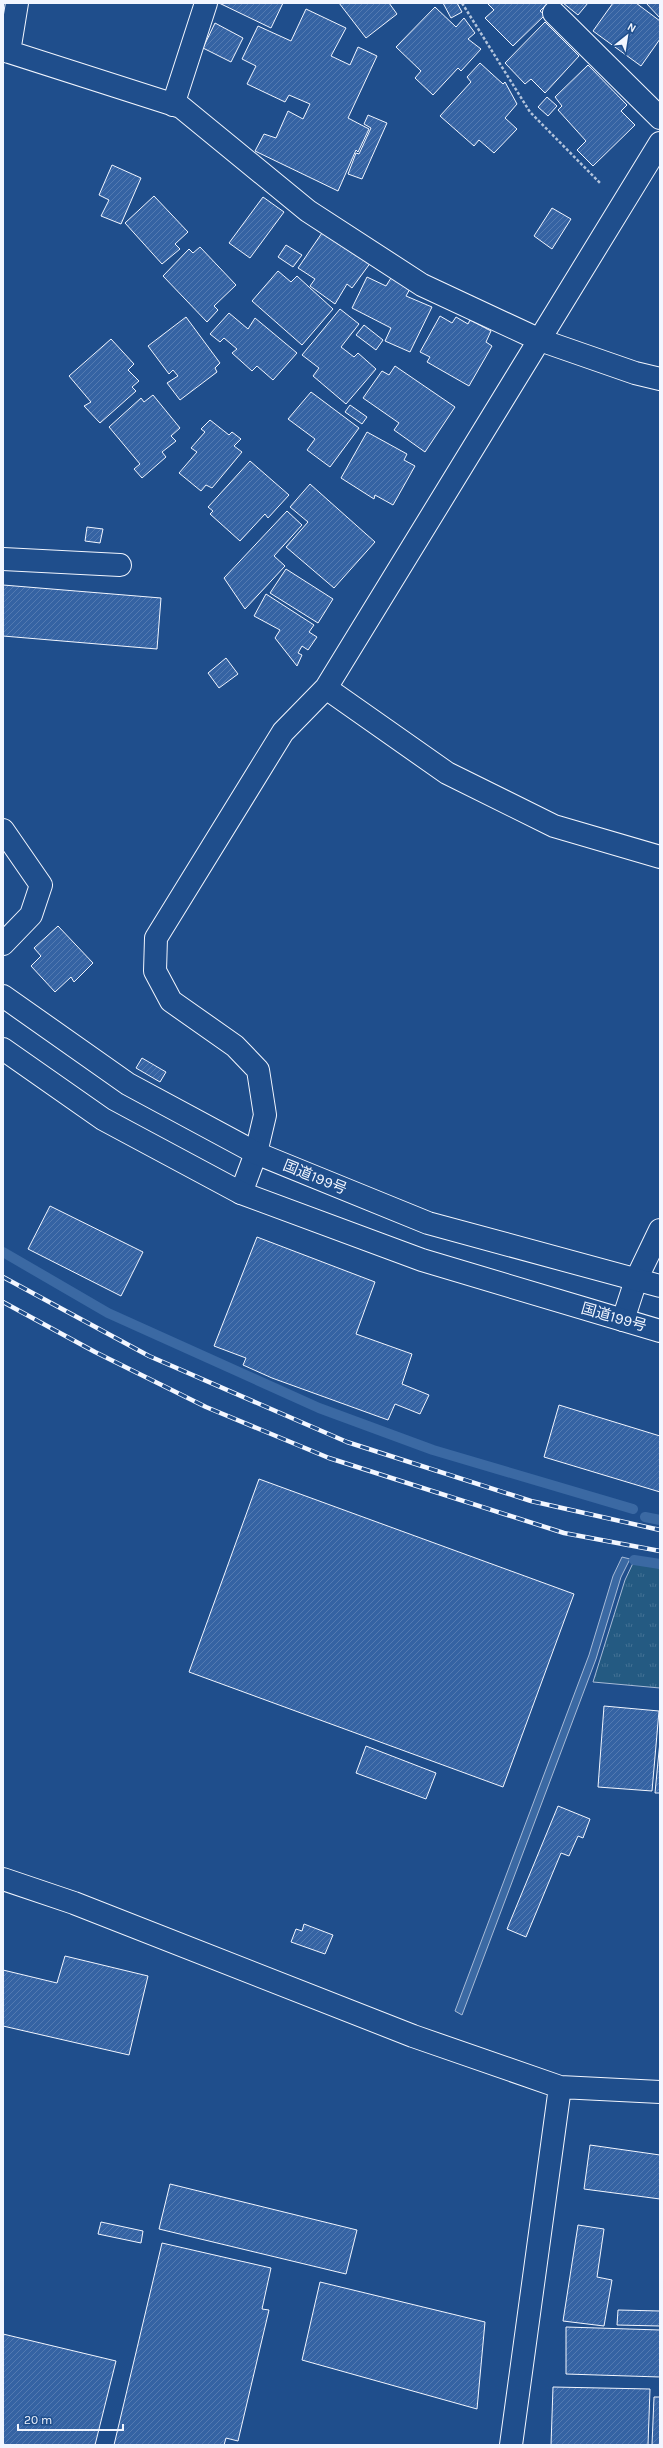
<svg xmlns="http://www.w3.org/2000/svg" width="663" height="2448" viewBox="0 0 663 2448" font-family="Karla,'Noto Sans JP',sans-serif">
<defs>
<pattern id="grass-tufts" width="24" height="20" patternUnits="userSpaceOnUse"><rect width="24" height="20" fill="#245a82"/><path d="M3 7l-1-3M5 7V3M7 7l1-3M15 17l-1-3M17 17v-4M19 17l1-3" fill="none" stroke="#447295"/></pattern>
<pattern id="building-hatch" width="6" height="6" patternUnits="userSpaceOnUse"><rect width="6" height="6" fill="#3563a3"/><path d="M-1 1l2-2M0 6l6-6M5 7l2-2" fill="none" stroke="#537ab1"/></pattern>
</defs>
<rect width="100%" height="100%" fill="#1f4e8c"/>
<!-- grass -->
<path fill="url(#grass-tufts)" stroke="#a8bbd7" d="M633 1563 660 1568V1688L593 1682 625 1580Z"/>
<!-- water -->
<path fill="#3b69a3" stroke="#a8bbd7" d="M622 1557 630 1559 621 1577 596 1659 462 2015 455 2011 589 1655 613 1576Z"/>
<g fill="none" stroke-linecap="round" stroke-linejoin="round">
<!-- stream -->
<path stroke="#3b69a3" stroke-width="10" d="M3 1252 108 1313 319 1408 433 1450 633 1509
M645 1517 660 1520
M634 1560 660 1564"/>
</g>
<!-- building -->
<path fill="url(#building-hatch)" stroke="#f2f6ff" d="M219 3H283L271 28Z
M339 3H389L397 14 366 38Z
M443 3H457L462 12 451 18Z
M487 3H548L540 11 545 15 513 46 485 18 494 10Z
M563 3H588L578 15Z
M613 3H636L660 21V39L641 66 593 31Z
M646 3H660V18Z
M435 7 456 27 464 18 475 33 468 39 481 49 461 71 458 68 433 95 415 78 421 71 396 47Z
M306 9 346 28 331 56 350 65 358 47 377 56 348 118 369 129 358 152 356 150 338 191 255 151 264 134 276 138 288 111 303 119 310 104 289 95 285 102 247 84 256 66 242 59 258 26 291 41Z
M545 22 579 56 545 93 531 79 525 84 505 63Z
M215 23 243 38 231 62 203 48Z
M480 63 503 84 505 82 517 104 505 118 517 129 494 153 479 140 474 146 440 116 471 82 467 77Z
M588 65 627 105 621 111 635 125 593 166 577 150 586 141 558 110 562 106 555 97Z
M547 97 557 106 548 116 538 107Z
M368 115 387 123 362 179 348 174 356 153 359 154 371 128 364 124Z
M112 165 141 178 121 224 101 216 109 200 99 195Z
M154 196 188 232 175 244 180 249 162 264 125 223Z
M263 197 284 212 250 258 229 243Z
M552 208 571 219 552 249 534 236Z
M324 230 371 262 352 288 347 284 335 304 310 286 315 279 298 268Z
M286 245 302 255 293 267 278 257Z
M200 247 236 285 214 306 218 310 207 322 163 276 189 249 193 253Z
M278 271 291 282 297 276 333 309 302 345 252 301Z
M367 277 386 286 391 278 411 287 406 296 432 307 410 352 385 341 391 328 352 308Z
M340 309 359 324 341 347 354 357 358 353 376 369 346 404 313 376 319 368 302 355Z
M229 313 248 329 255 318 297 353 273 380 257 366 252 371 232 353 237 349 224 338 220 342 210 334Z
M440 316 452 323 456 317 468 324 470 320 491 331 486 342 492 346 469 386 427 362 430 357 420 352Z
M186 317 220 363 215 368 217 372 180 400 167 383 178 376 173 370 169 374 148 346Z
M364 325 383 340 376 350 356 335Z
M111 339 134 364 128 370 139 381 132 387 136 391 100 423 84 406 91 402 69 376Z
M395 366 455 407 425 452 394 430 399 423 363 398 382 371 389 375Z
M311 392 359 428 330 467 307 450 315 439 288 419Z
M153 395 180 428 171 436 176 441 162 452 166 457 142 478 134 469 140 464 109 427 141 398 144 402Z
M350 405 367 417 362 424 345 412Z
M210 420 229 435 232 432 241 439 234 446 242 452 212 488 206 485 201 491 179 473 197 452 191 448 205 432 201 429Z
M367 432 407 454 404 460 415 466 393 505 375 495 374 499 341 478Z
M250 461 289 495 268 518 265 514 240 541 210 514 213 511 208 507Z
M310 484 375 542 334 588 286 547 308 522 290 507Z
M287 511 302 525 274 556 285 566 245 609 224 578Z
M87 527 103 529 100 543 85 541Z
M286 569 333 599 318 623 270 593Z
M3 585 161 598 157 649 3 636Z
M266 594 314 625 309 632 317 637 308 650 302 646 298 653 302 655 297 666 275 638 280 630 254 616Z
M226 658 238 674 219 688 208 673Z
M58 926 93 963 74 982 71 977 55 992 31 966 41 956 34 948Z
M142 1058 166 1072 160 1082 136 1068Z
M50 1206 143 1252 121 1296 28 1249Z
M257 1237 375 1282 356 1334 412 1354 402 1384 429 1395 420 1414 395 1404 388 1420 272 1378 243 1365 246 1358 214 1346Z
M559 1405 660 1436V1492L544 1457Z
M259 1479 574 1594 503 1787 189 1672Z
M604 1706 659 1711 652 1791 598 1787Z
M660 1741V1793H655Z
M366 1746 436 1773 426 1799 356 1773Z
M558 1806 590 1819 583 1838 578 1836 569 1856 561 1853 526 1937 507 1929Z
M304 1924 333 1935 325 1954 291 1942 296 1929 302 1931Z
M65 1956 148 1976 129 2055 3 2026V1970L57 1983Z
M590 2145 660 2155V2199L584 2189Z
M170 2184 357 2230 346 2274 159 2229Z
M101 2222 143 2231 141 2243 98 2234Z
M578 2225 604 2229 597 2277 612 2280 604 2326 563 2321Z
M162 2243 271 2268 262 2309 269 2310 238 2441 226 2438 224 2445H114Z
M320 2282 485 2322 477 2409 302 2360Z
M618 2310 660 2311V2326L617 2325Z
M566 2327 660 2330V2377L566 2374Z
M3 2334 116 2361 95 2445H3Z
M553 2387 650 2389 648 2445H551Z
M654 2397H660V2445H652Z"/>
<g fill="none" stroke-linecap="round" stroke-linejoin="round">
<!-- minor casing -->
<g stroke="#f2f6ff" stroke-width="24">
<path id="minor" d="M554 13 660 118
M3 50 181 107 308 211 422 285 540 340 635 373 660 379
M9 52 17 3
M173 105 206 3
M3 559 120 565
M326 688 447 773 554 826 660 857
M3 830 41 885 31 915 3 944
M241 1193 256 1153 265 1115 258 1070 235 1046 171 1001 155 971 156 938 283 732 326 688 660 143
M623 1320 636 1280 660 1230
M3 1879 74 1903 413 2036 560 2087 660 2092
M511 2445 560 2087"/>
</g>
<!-- highway casing -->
<g stroke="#f2f6ff" stroke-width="24">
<path id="highway" d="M3 996 128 1084 256 1153 428 1223 660 1286
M3 1049 103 1119 241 1193 422 1260 660 1331"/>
</g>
<!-- path -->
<path stroke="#b3c4dc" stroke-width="2.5" stroke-dasharray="3 2" stroke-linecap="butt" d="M462 3 530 112 601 184"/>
<!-- minor -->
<use href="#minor" stroke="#1f4e8c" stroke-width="22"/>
<!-- highway -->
<use href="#highway" stroke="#1f4e8c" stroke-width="22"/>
<!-- rail casing -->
<g stroke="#f2f6ff" stroke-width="4.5">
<path id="rail" d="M3 1277 149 1356 347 1442 531 1501 660 1530
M3 1302 95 1352 206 1407 329 1458 564 1533 660 1551"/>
</g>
<!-- rail -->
<use href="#rail" stroke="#1f4e8c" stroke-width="3" stroke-dasharray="9" stroke-linecap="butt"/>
</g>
<g text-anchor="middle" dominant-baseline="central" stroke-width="3" stroke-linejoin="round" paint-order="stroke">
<!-- street labels -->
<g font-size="15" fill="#f2f6ff" stroke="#1f4e8c">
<text transform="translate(315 1177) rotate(22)">国道199号</text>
<text transform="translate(614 1317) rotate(16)">国道199号</text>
</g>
</g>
<!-- border -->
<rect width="663" height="2448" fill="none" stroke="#f2f6ff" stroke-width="8"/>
<!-- north arrow -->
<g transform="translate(627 36) rotate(30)" stroke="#1f4e8c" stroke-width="3" paint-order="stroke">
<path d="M0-3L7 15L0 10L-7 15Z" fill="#f2f6ff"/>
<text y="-6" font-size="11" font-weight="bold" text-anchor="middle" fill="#f2f6ff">N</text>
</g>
<!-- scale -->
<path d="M18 2424v6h105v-6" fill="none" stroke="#f2f6ff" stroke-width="2"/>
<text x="24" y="2424" font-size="12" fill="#f2f6ff" stroke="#1f4e8c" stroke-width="3" paint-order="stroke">20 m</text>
</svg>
